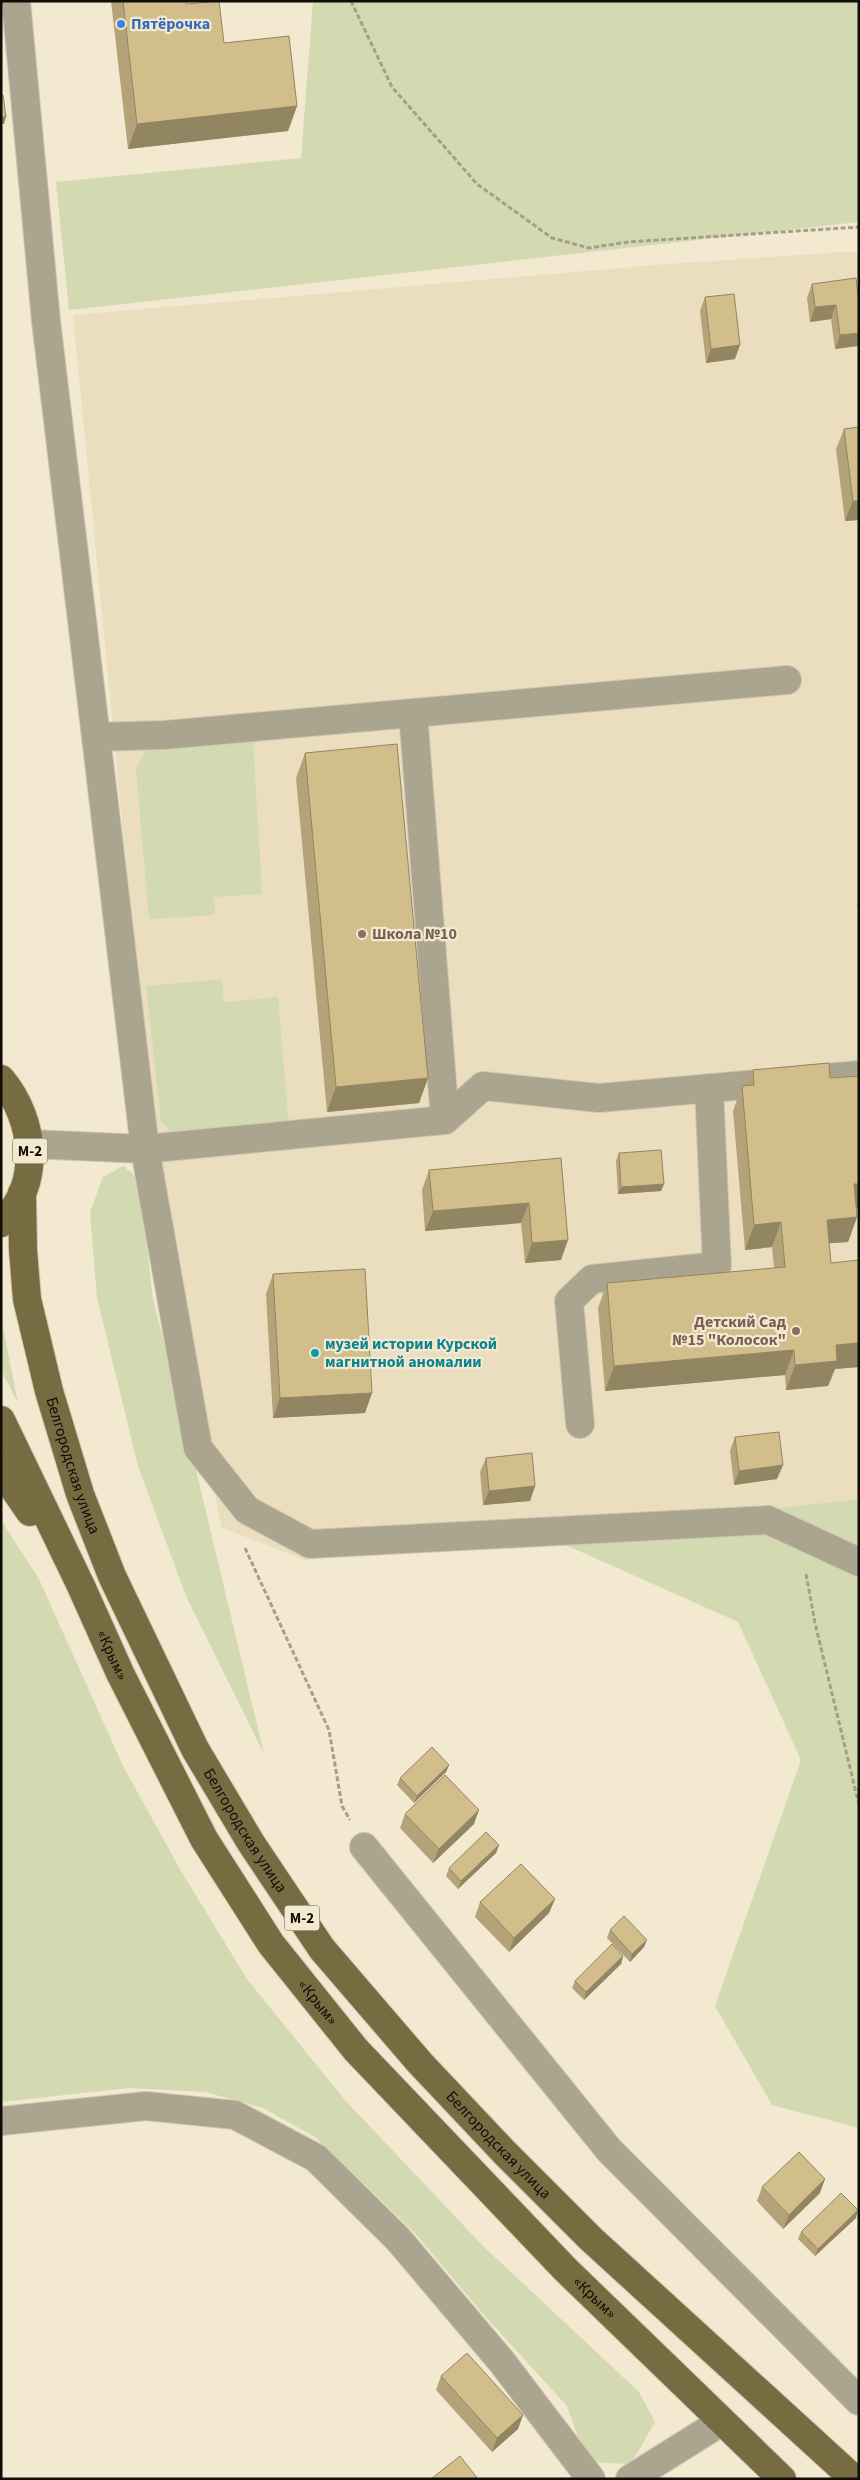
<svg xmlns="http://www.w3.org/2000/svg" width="860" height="2480" viewBox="0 0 860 2480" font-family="'Source Sans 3',sans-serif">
<rect width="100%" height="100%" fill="#f2e9d0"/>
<!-- built -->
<path fill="#eadebe" d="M859 251V1499L304 1560 221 1527 155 1161 73 315 667 264Z"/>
<!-- green -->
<path fill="#d3dab1" d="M313 1H859V222L69 310 56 182 301 158Z
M253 739 262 894 214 897 215 915 149 919 136 769 147 747Z
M222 979 224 1002 278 997 289 1126 175 1136 161 1121 146 986Z
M123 1166 139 1179 153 1300 178 1395 264 1754 186 1596 138 1466 97 1298 90 1212 103 1177Z
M1 1317 18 1403 1 1370Z
M859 1499V2128L772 2105 715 2006 801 1760 738 1622 541 1534Z
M1 1520 39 1579 123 1766 181 1871 247 1979 344 2099 482 2245 639 2392 655 2422 631 2464 587 2462 567 2406 483 2314 414 2232 315 2137 263 2108 205 2092 129 2088 1 2102Z"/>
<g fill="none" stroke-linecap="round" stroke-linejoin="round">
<!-- minor casing -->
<g stroke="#cec6b0" stroke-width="30">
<path id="minor" d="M16 1 46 321 96 737
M413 713 164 735 96 737 145 1149 445 1120 413 713 787 680
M445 1120 483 1086 599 1098 859 1075
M30 1144 145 1149 198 1448 247 1510 310 1544 768 1520 859 1562
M580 1424 569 1301 592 1279 717 1266 709 1088
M364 1847 609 2150 859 2401
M1 2121 146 2106 235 2115 316 2158 398 2239 502 2362 591 2479
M630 2479 721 2422"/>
</g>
<!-- major casing -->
<g stroke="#cec6b0" stroke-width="30">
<g id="major">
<path d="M1 1079C35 1119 43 1185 1 1223"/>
<path id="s1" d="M22 1193 23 1250 27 1299 49 1391 80 1494 112 1576 195 1749 251 1843 322 1949 420 2063 504 2152 591 2239 854 2479"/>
<path id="s2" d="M1 1420 81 1586 120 1673 204 1839 271 1944 356 2050 565 2269 782 2479"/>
<path d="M1 1470 30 1512"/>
</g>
</g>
<!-- path -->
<path stroke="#a59e8b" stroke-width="3" stroke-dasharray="5 2.5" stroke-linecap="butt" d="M351 1 392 87 477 184 552 238 589 248 628 242 859 227
M245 1548 329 1730 342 1806 350 1820
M806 1574 815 1623 859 1805"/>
<!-- minor -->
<use href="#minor" stroke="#aba48e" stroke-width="28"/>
<!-- major -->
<use href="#major" stroke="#776b42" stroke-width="28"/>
</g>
<!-- wall -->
<path fill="#b4a378" d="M111 1H186V4L224 43 297 106 288 131 128 149Z
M812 284 859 304 835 349 831 319 810 322 807 298Z
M705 297 735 359 706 363 700 311Z
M859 427V520L845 521 836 449 844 429Z
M305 753 428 1078 419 1103 327 1112 296 778Z
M859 900V914L857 904Z
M753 1070 830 1078 859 1076V1208H856L857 1217 848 1242 829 1243 831 1263 859 1260V1367L835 1369 828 1386 786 1390 785 1375 605 1391 598 1308 607 1283 774 1268 772 1247 745 1250 733 1111 742 1086 747 1085Z
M619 1153 664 1184 661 1191 618 1194 616 1161Z
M561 1158V1260L525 1263 521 1223 425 1231 422 1190 429 1170Z
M273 1274 365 1413 273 1418 266 1294Z
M735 1437 777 1479 734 1485 730 1451Z
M486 1458 535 1486 530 1501 483 1505 480 1472Z
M449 1765 446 1772 414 1803 397 1785 400 1778Z
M405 1814 474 1824 433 1863 400 1828Z
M499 1845 496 1853 458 1889 446 1876 449 1868Z
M555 1899 549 1913 509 1952 475 1917 480 1902Z
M610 1930 644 1947 630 1962 607 1938Z
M623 1956 621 1964 584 2000 572 1988 575 1981Z
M762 2187 820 2193 783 2229 757 2201Z
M856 2218 815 2256 798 2239 801 2232Z
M441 2376 523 2415 518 2429 492 2452 436 2390Z"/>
<!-- shaded-wall -->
<path fill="#928561" d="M297 106 288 131 128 149 137 124Z
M1 117H6L4 124H1Z
M836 305 831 319 810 322 815 307Z
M859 333V346L835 349 840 335Z
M740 345 735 359 706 363 711 349Z
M853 501H859V520L845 521Z
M428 1078 419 1103 327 1112 336 1087Z
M664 1184 661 1191 618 1194 621 1187Z
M854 1184H859V1208L845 1209Z
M529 1203 521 1223 425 1231 433 1211Z
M857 1217 848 1242 818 1244 827 1220Z
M781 1222 772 1247 745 1250 754 1225Z
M568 1240 561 1260 525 1263 532 1243Z
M859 1343V1367L835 1369 828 1386 786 1390 795 1365 836 1345Z
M794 1350 785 1375 605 1391 614 1366Z
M372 1393 365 1413 273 1418 280 1398Z
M783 1465 777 1479 734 1485 739 1471Z
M535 1486 530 1501 483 1505 489 1491Z
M449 1765 446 1772 414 1803 417 1796Z
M479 1810 474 1824 433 1863 439 1849Z
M499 1845 496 1853 458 1889 461 1881Z
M555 1899 549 1913 509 1952 514 1938Z
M647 1940 644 1947 630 1962 632 1954Z
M623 1956 621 1964 584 2000 586 1992Z
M825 2179 820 2193 783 2229 789 2215Z
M858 2210 856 2218 815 2256 818 2249Z
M523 2415 518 2429 492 2452 497 2438Z"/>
<!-- building -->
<path fill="#d1be8b" stroke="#928561" d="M123 1H186V4L219 1 224 43 289 36 297 106 137 124Z
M1 95H3L6 117H1Z
M856 278 859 304V333L840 335 836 305 815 307 812 284Z
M734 294 740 345 711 349 705 297Z
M859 427V501H853L844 429Z
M397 744 428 1078 336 1087 305 753Z
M829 1063 830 1078 859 1076V1184H854L857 1217 827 1220 831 1263 859 1260V1343L836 1345 837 1361 795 1365 794 1350 614 1366 607 1283 785 1267 781 1222 754 1225 742 1086 754 1085 753 1070Z
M661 1150 664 1184 621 1187 619 1153Z
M561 1158 568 1240 532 1243 529 1203 433 1211 429 1170Z
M365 1269 372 1393 280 1398 273 1274Z
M779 1432 783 1465 739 1471 735 1437Z
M532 1453 535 1486 489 1491 486 1458Z
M432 1747 449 1765 417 1796 400 1778Z
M445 1775 479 1810 439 1849 405 1814Z
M486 1832 499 1845 461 1881 449 1868Z
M521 1864 555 1899 514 1938 480 1902Z
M624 1916 647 1940 632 1954 610 1930Z
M612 1944 623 1956 586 1992 575 1981Z
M799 2152 825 2179 789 2215 762 2187Z
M841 2193 858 2210 818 2249 801 2232Z
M467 2353 523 2415 497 2438 441 2376Z
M460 2456 478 2479H431Z"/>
<!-- markers -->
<circle fill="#3f7fe0" stroke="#f2e9d0" stroke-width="2" cx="121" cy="24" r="5"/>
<g fill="#8d6e63" stroke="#f2e9d0" stroke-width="2">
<circle cx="362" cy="934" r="5"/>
<circle cx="796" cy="1331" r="5"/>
</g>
<circle fill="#0f9aa8" stroke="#f2e9d0" stroke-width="2" cx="315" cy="1353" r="5"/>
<g text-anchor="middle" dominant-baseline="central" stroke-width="4.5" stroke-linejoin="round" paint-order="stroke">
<!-- shield labels -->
<g fill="#f2e9d0" stroke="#544f43" stroke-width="1">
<rect x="12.5" y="1138.5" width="35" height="25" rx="4"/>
<rect x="284.5" y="1905.5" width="35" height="25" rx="4"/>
</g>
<g font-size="15" font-weight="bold" fill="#100d06">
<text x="30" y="1151">М-2</text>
<text x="302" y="1918">М-2</text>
</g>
<!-- shop labels -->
<g font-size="16" font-weight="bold" fill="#366cbe" stroke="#f2e9d0" text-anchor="start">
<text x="131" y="24">Пятёрочка</text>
</g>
<!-- education labels -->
<g font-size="16" font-weight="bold" fill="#785e54" stroke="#f2e9d0" text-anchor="start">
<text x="372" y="934">Школа №10</text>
<text x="786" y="1322" text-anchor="end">Детский Сад<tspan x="786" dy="18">№15 "Колосок"</tspan></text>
</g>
<!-- culture labels -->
<g font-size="16" font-weight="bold" fill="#0d838f" stroke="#f2e9d0" text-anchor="start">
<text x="325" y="1344">музей истории Курской<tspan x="325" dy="18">магнитной аномалии</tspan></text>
</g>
<!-- street labels -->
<g font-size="16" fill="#100d06" stroke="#f2e9d0">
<text stroke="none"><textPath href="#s1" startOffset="279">Белгородская улица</textPath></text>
<text stroke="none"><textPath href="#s2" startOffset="260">«Крым»</textPath></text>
<text stroke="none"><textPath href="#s1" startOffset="684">Белгородская улица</textPath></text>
<text stroke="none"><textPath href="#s2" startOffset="665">«Крым»</textPath></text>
<text stroke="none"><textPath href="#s1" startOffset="1089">Белгородская улица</textPath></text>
<text stroke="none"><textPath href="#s2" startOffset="1070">«Крым»</textPath></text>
</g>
</g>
<!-- border -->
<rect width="860" height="2480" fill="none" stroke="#100d06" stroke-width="5"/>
</svg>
